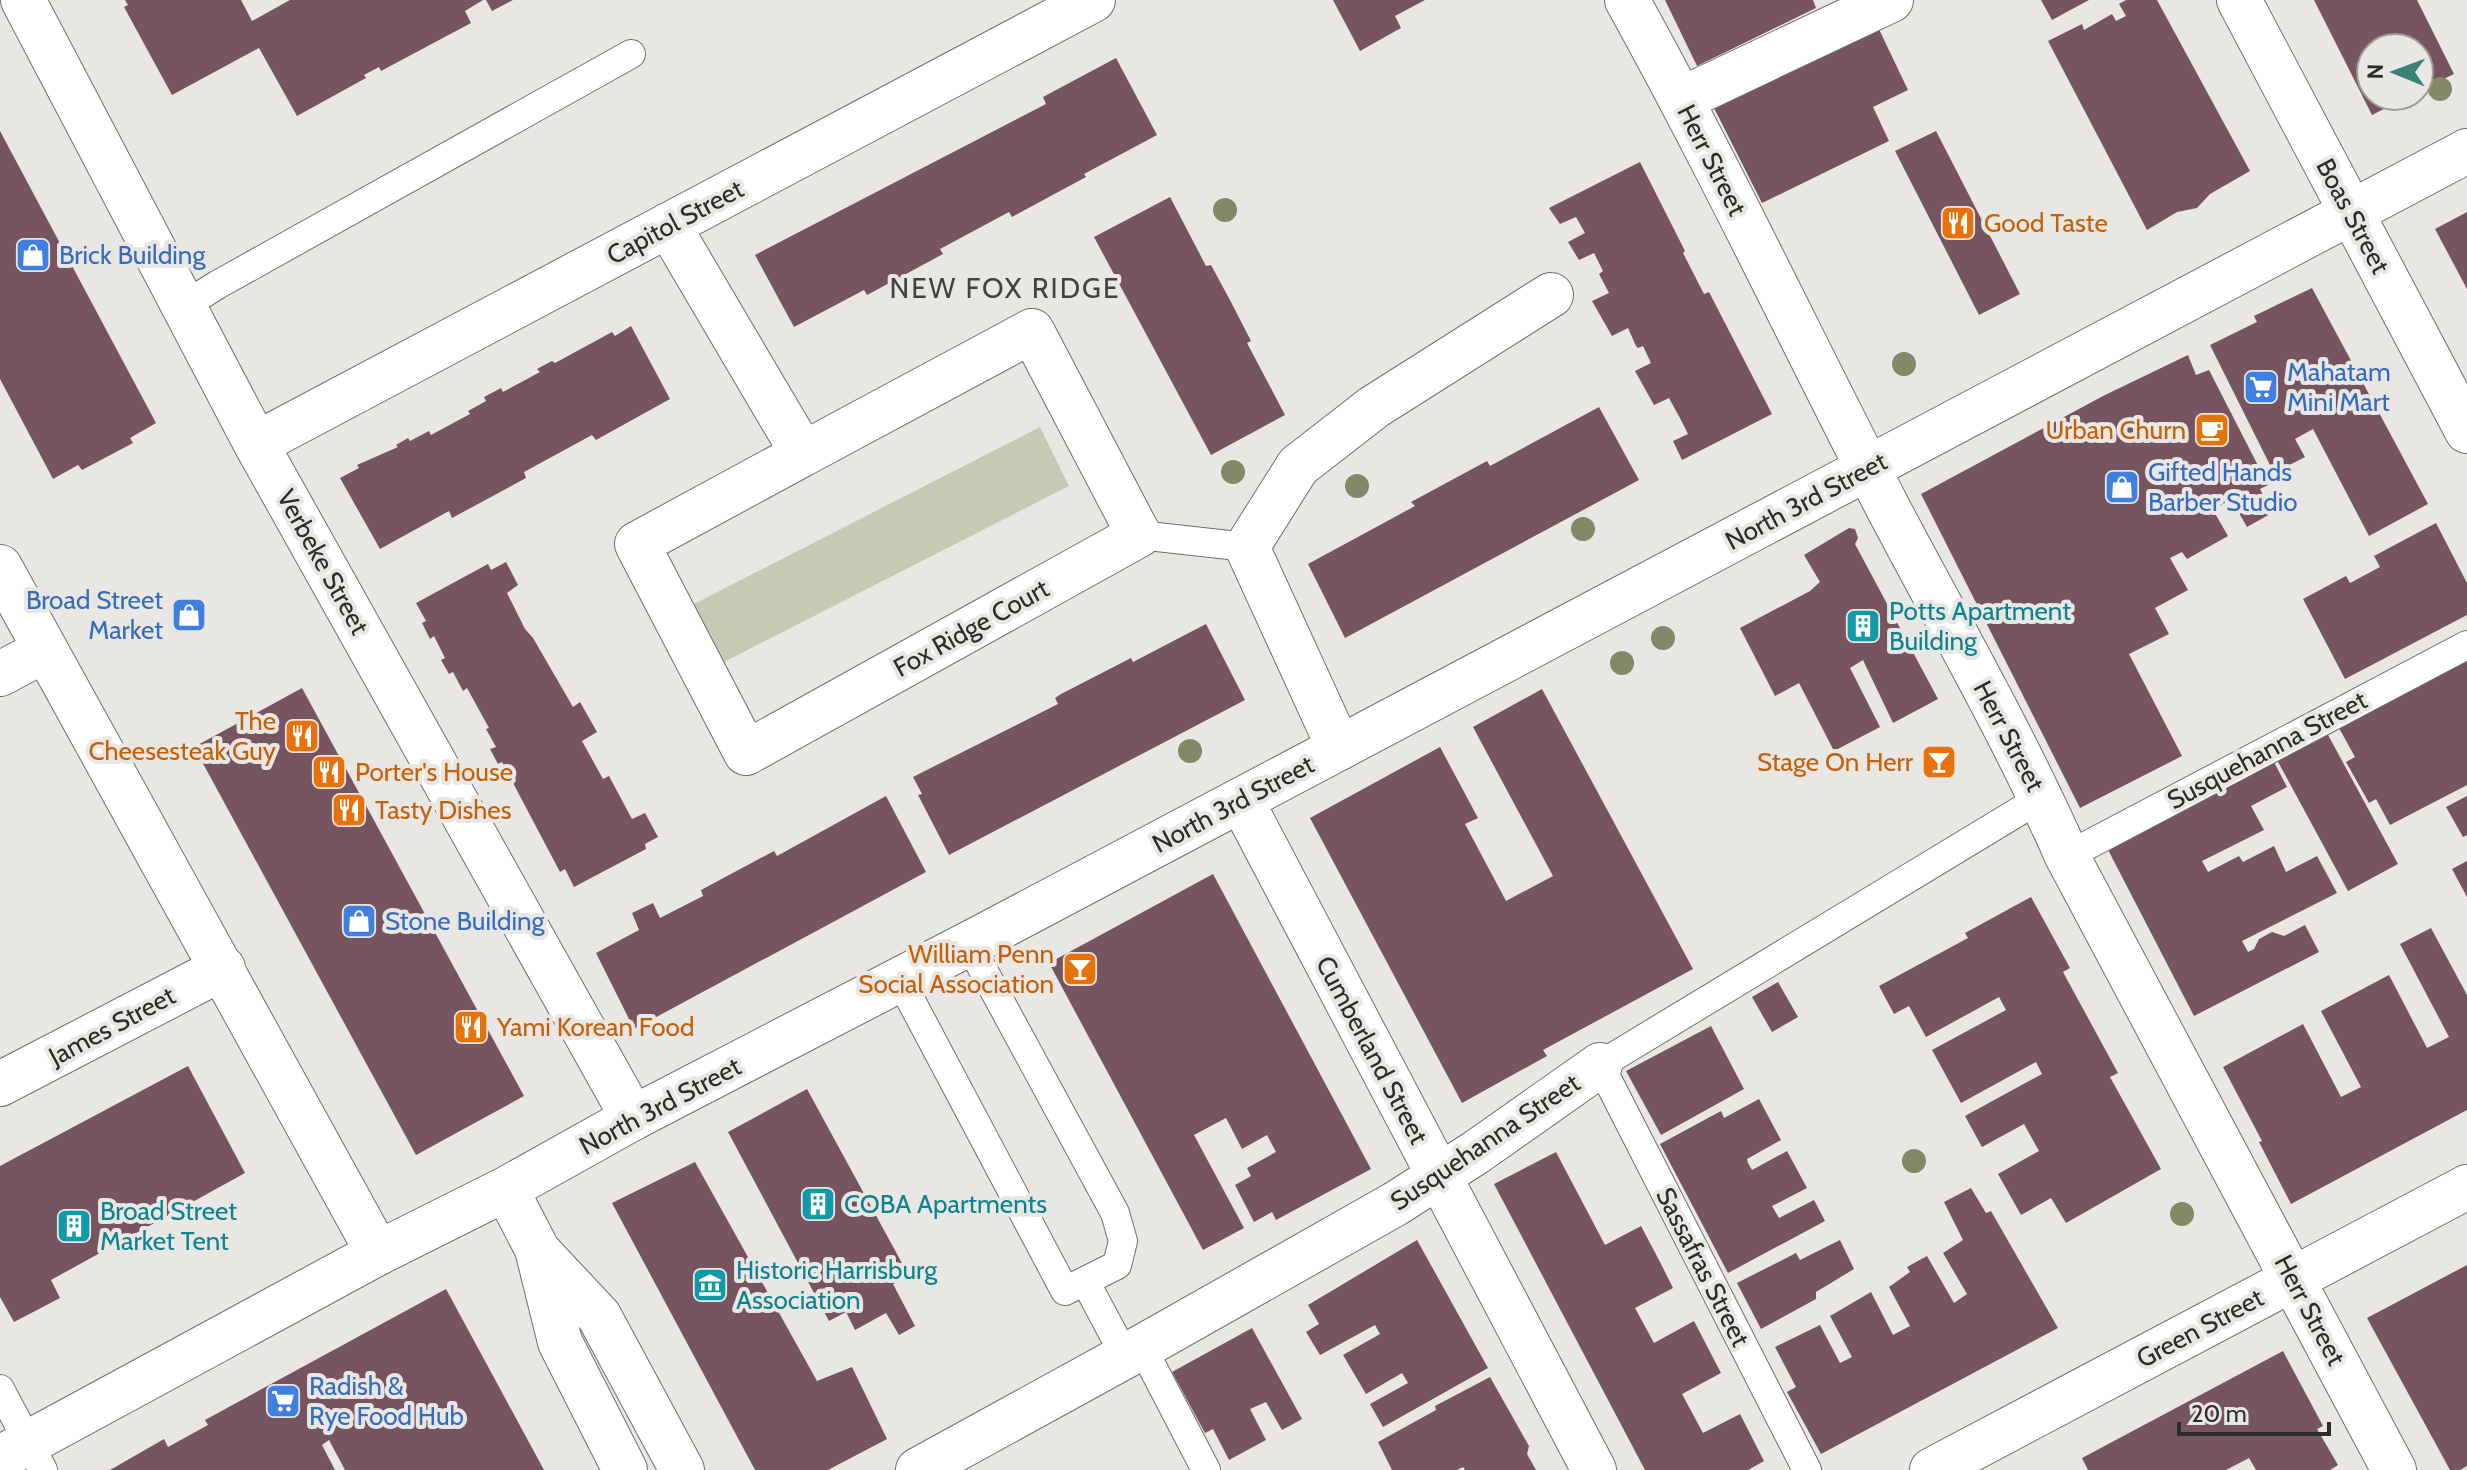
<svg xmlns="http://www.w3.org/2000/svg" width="2467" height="1470" viewBox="0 0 2467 1470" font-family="Cabin,sans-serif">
<rect width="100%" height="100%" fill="#e9e7e4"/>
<!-- grass -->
<path fill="#c5cab3" d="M1040 427 1069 486 722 663 692 605Z"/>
<!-- building -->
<path fill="#765560" d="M125 0H241L252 21 290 0H483L465 11 471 23 381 71 379 67 364 75 366 78 297 116 259 48 172 95 124 7 128 5Z
M486 0H513L492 11Z
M1333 0H1425L1395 16 1401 28 1360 51Z
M1665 0H1813L1816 8 1697 66Z
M2041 0H2089L2052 20Z
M2126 0H2157L2250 171 2210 194 2197 208 2177 212 2147 230 2048 41 2082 24 2084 30 2112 14 2116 21 2126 16 2119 4Z
M2314 0H2417L2454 74 2419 91V48H2371V96H2410L2372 115Z
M1876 23 1908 90 1873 107 1889 141 1762 203 1712 104Z
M1116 58 1157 135 1084 174 1086 177 1012 217 1009 212 940 249 943 254 869 294 867 295 864 290 794 327 755 255 1046 104 1043 97Z
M0 131 156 423 130 438 133 443 82 470 78 465 53 479 0 379Z
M1936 131 2020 294 1979 315 1895 151Z
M1640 162 1685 251 1683 253 1704 294 1709 292 1772 414 1682 460 1673 441 1688 434 1681 420 1669 398 1654 405 1635 371 1651 363 1643 346 1638 348 1636 346 1628 328 1612 336 1592 301 1609 293 1599 274 1603 271 1594 253 1579 260 1568 242 1585 233 1576 217 1560 224 1549 208Z
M1170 197 1206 266 1211 265 1231 302 1251 341 1247 343 1285 415 1211 455 1094 237Z
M2467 212V289L2435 229Z
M2312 288 2428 504 2369 536 2313 429 2295 439 2305 457 2274 473 2210 345 2257 322 2254 316Z
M631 326 670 399 596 440 592 435 524 472 526 478 452 518 449 511 380 549 340 478 359 468 357 465 398 447 396 445 408 438 410 441 429 431 431 435 470 414 468 411 486 401 484 397 501 388 503 392 540 372 537 369 552 361 555 363 612 332 615 336Z
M2188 355 2196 375 2209 370 2268 485 2260 489 2272 513 2247 527 2231 499 2213 510 2228 536 2187 559 2182 552 2170 558 2188 590 2155 608 2169 634 2129 654 2182 756 2080 808 1921 494 2103 396Z
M1599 407 1639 480 1345 638 1308 564 1415 506 1411 502 1487 461 1490 466Z
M2436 523 2467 583V615L2345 679 2303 599 2346 576 2350 583 2380 567 2374 556Z
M1849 528 1855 529 1858 538 1855 544 1938 699 1893 723 1863 660 1850 668 1880 727 1834 751 1799 683 1775 696 1740 628 1810 591 1820 582 1804 555Z
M506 562 518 585 507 593 525 629 533 638 573 707 580 702 597 732 582 741 603 779 609 776 632 819 645 813 658 837 645 844 646 849 574 887 565 869 560 872 502 762 498 764 490 749 496 747 486 729 489 728 467 688 463 691 453 672 449 674 441 660 445 658 434 636 430 639 422 623 426 621 416 603 488 564 491 570Z
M1206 624 1245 700 949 855 918 795 922 794 913 777 1058 704 1055 698 1061 694 1131 658 1133 662Z
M2467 660V785L2390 825 2376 799 2369 803 2346 762 2355 757 2339 728Z
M302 688 524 1096 416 1155 194 747Z
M1542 689 1693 969 1543 1050 1547 1056 1462 1103 1310 818 1440 747 1478 818 1465 824 1506 901 1553 876 1473 727Z
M2327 733 2398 864 2348 891 2277 760Z
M2274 762 2287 787 2251 806 2264 830 2202 861 2208 872 2239 856 2243 862 2274 846 2286 872 2317 856 2337 893 2242 941 2248 952 2254 949 2259 939 2272 932 2284 936 2305 925 2319 952 2194 1016 2104 842Z
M886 796 926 872 634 1029 596 953 639 930 632 913 653 903 660 918 703 896 701 890 774 851 777 856Z
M2467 796V835L2463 837 2446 807Z
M2467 861V897L2452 869Z
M1213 874 1371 1169 1276 1220 1272 1212 1254 1222 1235 1185 1251 1176 1247 1168 1276 1152 1267 1135 1242 1149 1226 1118 1194 1135 1244 1228 1203 1250 1049 963Z
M2031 897 2070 968 2063 972 2118 1073 2110 1077 2161 1169 2066 1223 2051 1198 2021 1215 1998 1174 2039 1151 2024 1124 1982 1147 1965 1116 2042 1074 2036 1062 1961 1103 1932 1050 2006 1010 1999 997 1926 1037 1909 1006 1894 1014 1879 986 1968 938 1965 933Z
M2431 928 2467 995V1110L2291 1204 2259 1142 2262 1141 2223 1067 2303 1024 2341 1097 2361 1087 2321 1011 2389 975 2427 1048 2449 1037 2400 944Z
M1778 982 1798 1017 1772 1032 1752 997Z
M1711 1026 1744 1089 1661 1135 1626 1071Z
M188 1066 245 1173 51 1280 60 1298 14 1322 0 1297V1166Z
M807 1089 909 1276 893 1284 915 1326 899 1335 886 1313 855 1330 846 1312 829 1321 728 1132Z
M1759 1099 1781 1140 1747 1159 1748 1163 1752 1170 1787 1151 1807 1188 1772 1206 1779 1218 1814 1200 1825 1221 1728 1273 1660 1144 1721 1111 1724 1118Z
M1556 1152 1605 1245 1641 1226 1660 1262 1673 1288 1635 1308 1654 1343 1694 1321 1721 1373 1682 1394 1703 1433 1740 1414 1764 1461 1748 1470H1645L1494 1184Z
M695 1162 817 1381 852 1367 887 1439 828 1470H755L612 1203Z
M1971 1188 1986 1213 1991 1211 2058 1328 1821 1454 1787 1392 1796 1387 1775 1347 1820 1325 1840 1363 1852 1357 1830 1316 1871 1292 1893 1335 1910 1326 1889 1287 1910 1272 1907 1267 1927 1256 1954 1303 1967 1294 1943 1253 1963 1240 1944 1202Z
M1417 1240 1488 1368 1383 1427 1370 1404 1408 1383 1402 1373 1366 1394 1343 1355 1380 1334 1375 1325 1320 1355 1306 1332 1319 1324 1308 1305Z
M1840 1240 1854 1269 1816 1292V1299L1761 1329 1737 1283 1796 1253 1800 1260Z
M2467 1265V1466L2460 1470H2450L2367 1318Z
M446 1289 544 1470H345L329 1440 322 1445 335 1470H110L164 1439 168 1447 208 1425 205 1420Z
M1252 1328 1302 1419 1282 1430 1266 1402 1250 1409 1266 1440 1229 1460 1213 1429 1205 1433 1172 1372Z
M2283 1351 2323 1426 2317 1429 2338 1465 2330 1470H2256L2249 1458 2226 1470H2088L2082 1458Z
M1490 1377 1529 1446 1527 1454 1536 1470H1465L1463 1467 1457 1470H1392L1378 1442 1436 1410 1435 1406Z"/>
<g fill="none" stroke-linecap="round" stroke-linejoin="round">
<!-- lane casing -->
<g stroke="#706f6c" stroke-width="30">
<path id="lane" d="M184 306 217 285 631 54
M1139 535 1247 547
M2067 856 2467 645
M900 980 1065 1291 1117 1265 1123 1241 1115 1213 969 944
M1085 1281 1125 1356
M1142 1347 1206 1470
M0 1389 43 1470
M1807 1470 1600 1065 2041 798"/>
</g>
<!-- street casing -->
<g stroke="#706f6c" stroke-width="46">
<path id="street" d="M23 0 256 444 633 1118
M1627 0C1719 166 1800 337 1887 506 1948 622 2014 736 2067 856L2394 1470
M2239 0 2467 431
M1682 99 1891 0
M668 225 803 454 637 544 746 753 1139 535 1032 331 803 454
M256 444 1093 0
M0 567 378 1253
M0 674 45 650
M1339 748 1247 547 1298 466 1374 407 1551 295
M1241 800 1594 1470
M0 1084 223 968
M918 1470 1142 1347 1395 1204 1475 1153 1600 1065
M1932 1470 2467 1187"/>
</g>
<!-- secondary casing -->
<g stroke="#706f6c" stroke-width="46">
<path id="secondary" d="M506 1189 537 1249 560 1342 625 1470
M538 1251 599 1316 682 1470
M0 1458 378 1253 506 1189 633 1118 980 938 2467 151"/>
</g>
<!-- lane -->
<use href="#lane" stroke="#fff" stroke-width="28"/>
<!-- street -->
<use href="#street" stroke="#fff" stroke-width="44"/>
<!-- secondary -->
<use href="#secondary" stroke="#fff" stroke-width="44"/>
</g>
<!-- trees -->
<g fill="#858867">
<circle cx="2440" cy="89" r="12"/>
<circle cx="1225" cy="210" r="12"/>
<circle cx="1904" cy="364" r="12"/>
<circle cx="1233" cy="472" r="12"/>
<circle cx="1357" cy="486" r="12"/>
<circle cx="1583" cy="529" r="12"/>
<circle cx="1663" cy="638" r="12"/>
<circle cx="1622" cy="663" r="12"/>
<circle cx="1190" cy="751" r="12"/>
<circle cx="1914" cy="1161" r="12"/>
<circle cx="2182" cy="1214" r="12"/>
</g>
<!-- icons -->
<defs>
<g id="restaurant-square" transform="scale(1.8)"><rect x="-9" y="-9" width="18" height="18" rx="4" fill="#e8710a" stroke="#e9e7e4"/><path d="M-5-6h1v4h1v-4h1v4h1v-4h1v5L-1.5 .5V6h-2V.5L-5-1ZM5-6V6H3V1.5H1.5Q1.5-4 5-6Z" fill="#fff"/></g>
<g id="shop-square" transform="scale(1.8)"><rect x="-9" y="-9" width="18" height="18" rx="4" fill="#3f7fe0" stroke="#e9e7e4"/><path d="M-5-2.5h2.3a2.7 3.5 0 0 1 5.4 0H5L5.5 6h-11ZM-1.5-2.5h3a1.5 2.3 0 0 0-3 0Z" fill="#fff"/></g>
<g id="supermarket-square" transform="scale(1.8)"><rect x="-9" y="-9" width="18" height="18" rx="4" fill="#3f7fe0" stroke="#e9e7e4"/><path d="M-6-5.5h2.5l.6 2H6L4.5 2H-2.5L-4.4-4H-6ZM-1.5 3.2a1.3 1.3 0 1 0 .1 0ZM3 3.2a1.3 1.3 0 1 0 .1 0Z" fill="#fff"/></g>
<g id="cafe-square" transform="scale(1.8)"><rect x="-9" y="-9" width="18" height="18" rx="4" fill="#e8710a" stroke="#e9e7e4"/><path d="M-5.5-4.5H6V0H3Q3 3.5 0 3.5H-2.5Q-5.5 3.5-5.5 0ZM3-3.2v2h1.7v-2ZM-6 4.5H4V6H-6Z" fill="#fff"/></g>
<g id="building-square" transform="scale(1.8)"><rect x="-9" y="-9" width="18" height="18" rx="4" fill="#0f9aa8" stroke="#e9e7e4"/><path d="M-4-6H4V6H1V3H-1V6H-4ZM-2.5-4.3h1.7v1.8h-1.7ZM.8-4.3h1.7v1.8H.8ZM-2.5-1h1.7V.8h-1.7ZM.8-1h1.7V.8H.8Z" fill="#fff"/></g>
<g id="bar-square" transform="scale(1.8)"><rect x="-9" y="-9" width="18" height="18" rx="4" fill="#e8710a" stroke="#e9e7e4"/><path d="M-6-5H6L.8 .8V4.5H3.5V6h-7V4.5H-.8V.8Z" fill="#fff"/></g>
<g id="museum-square" transform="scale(1.8)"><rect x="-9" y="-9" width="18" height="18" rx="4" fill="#0f9aa8" stroke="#e9e7e4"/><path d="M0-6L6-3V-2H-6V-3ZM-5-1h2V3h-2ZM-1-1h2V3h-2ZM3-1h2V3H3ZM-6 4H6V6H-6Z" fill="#fff"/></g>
</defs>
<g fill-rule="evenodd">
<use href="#restaurant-square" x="1958" y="223"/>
<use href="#shop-square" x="33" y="255"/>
<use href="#supermarket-square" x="2261" y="387"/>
<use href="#cafe-square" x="2212" y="430"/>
<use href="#shop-square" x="2122" y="487"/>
<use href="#shop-square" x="189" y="615"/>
<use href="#building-square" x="1863" y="626"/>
<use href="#restaurant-square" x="302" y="736"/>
<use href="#bar-square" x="1939" y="762"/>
<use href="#restaurant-square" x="329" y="772"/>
<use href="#restaurant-square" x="349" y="810"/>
<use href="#shop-square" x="359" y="921"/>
<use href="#bar-square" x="1080" y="969"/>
<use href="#restaurant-square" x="471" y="1027"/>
<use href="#building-square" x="818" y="1204"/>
<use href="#building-square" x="74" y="1226"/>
<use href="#museum-square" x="710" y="1285"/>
<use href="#supermarket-square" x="283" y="1401"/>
</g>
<g text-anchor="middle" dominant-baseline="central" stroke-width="8" stroke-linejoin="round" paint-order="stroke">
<!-- street labels -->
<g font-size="26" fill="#2d2c2b" stroke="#e9e7e4">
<text transform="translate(1712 160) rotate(63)">Herr Street</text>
<text transform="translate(2353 216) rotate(62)">Boas Street</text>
<text transform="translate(675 222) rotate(-28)">Capitol Street</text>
<text transform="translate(1806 501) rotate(-28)">North 3rd Street</text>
<text transform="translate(323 562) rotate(61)">Verbeke Street</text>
<text transform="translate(971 628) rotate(-29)">Fox Ridge Court</text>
<text transform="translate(2009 736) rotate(62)">Herr Street</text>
<text transform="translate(2267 750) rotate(-28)">Susquehanna Street</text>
<text transform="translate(1233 804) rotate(-28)">North 3rd Street</text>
<text transform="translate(112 1026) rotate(-28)">James Street</text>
<text transform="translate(1372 1050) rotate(62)">Cumberland Street</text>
<text transform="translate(660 1106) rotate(-28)">North 3rd Street</text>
<text transform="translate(1485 1142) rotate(-34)">Susquehanna Street</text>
<text transform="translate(1703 1267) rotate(63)">Sassafras Street</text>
<text transform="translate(2310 1310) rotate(62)">Herr Street</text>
<text transform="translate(2200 1328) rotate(-28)">Green Street</text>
</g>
<!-- food labels -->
<g font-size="26" fill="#c56008" stroke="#e9e7e4" text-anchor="start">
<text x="1984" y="223">Good Taste</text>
<text x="2186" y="430" text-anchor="end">Urban Churn</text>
<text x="276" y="721" text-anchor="end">The<tspan x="276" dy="30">Cheesesteak Guy</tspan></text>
<text x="1913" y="762" text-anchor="end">Stage On Herr</text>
<text x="355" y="772">Porter's House</text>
<text x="375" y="810">Tasty Dishes</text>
<text x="1054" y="954" text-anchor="end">William Penn<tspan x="1054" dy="30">Social Association</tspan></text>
<text x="497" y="1027">Yami Korean Food</text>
</g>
<!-- shop labels -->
<g font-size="26" fill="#366cbe" stroke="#e9e7e4" text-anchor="start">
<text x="59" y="255">Brick Building</text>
<text x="2287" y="372">Mahatam<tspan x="2287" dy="30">Mini Mart</tspan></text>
<text x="2148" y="472">Gifted Hands<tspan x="2148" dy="30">Barber Studio</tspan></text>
<text x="163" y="600" text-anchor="end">Broad Street<tspan x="163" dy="30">Market</tspan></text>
<text x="385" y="921">Stone Building</text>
<text x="309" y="1386">Radish &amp;<tspan x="309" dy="30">Rye Food Hub</tspan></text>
</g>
<!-- culture labels -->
<g font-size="26" fill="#0d838f" stroke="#e9e7e4" text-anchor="start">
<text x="1889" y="611">Potts Apartment<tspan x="1889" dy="30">Building</tspan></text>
<text x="844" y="1204">COBA Apartments</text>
<text x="100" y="1211">Broad Street<tspan x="100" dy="30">Market Tent</tspan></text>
<text x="736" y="1270">Historic Harrisburg<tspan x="736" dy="30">Association</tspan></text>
</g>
<!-- neighbourhood labels -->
<g font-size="28" letter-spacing="2" fill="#43423f" stroke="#e9e7e4">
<text x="1005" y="288">NEW FOX RIDGE</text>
</g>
</g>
<!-- north arrow -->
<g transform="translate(2395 72) rotate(271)"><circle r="38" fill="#e9e7e4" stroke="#9e9c9a" stroke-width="2"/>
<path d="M0-6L14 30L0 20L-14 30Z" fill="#3d8276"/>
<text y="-12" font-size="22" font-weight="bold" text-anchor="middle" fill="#2d2c2b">N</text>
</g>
<!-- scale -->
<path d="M2179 1422v12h150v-12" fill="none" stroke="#2d2c2b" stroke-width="4"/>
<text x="2191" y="1422" font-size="24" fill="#2d2c2b" stroke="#e9e7e4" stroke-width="6" paint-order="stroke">20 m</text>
</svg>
